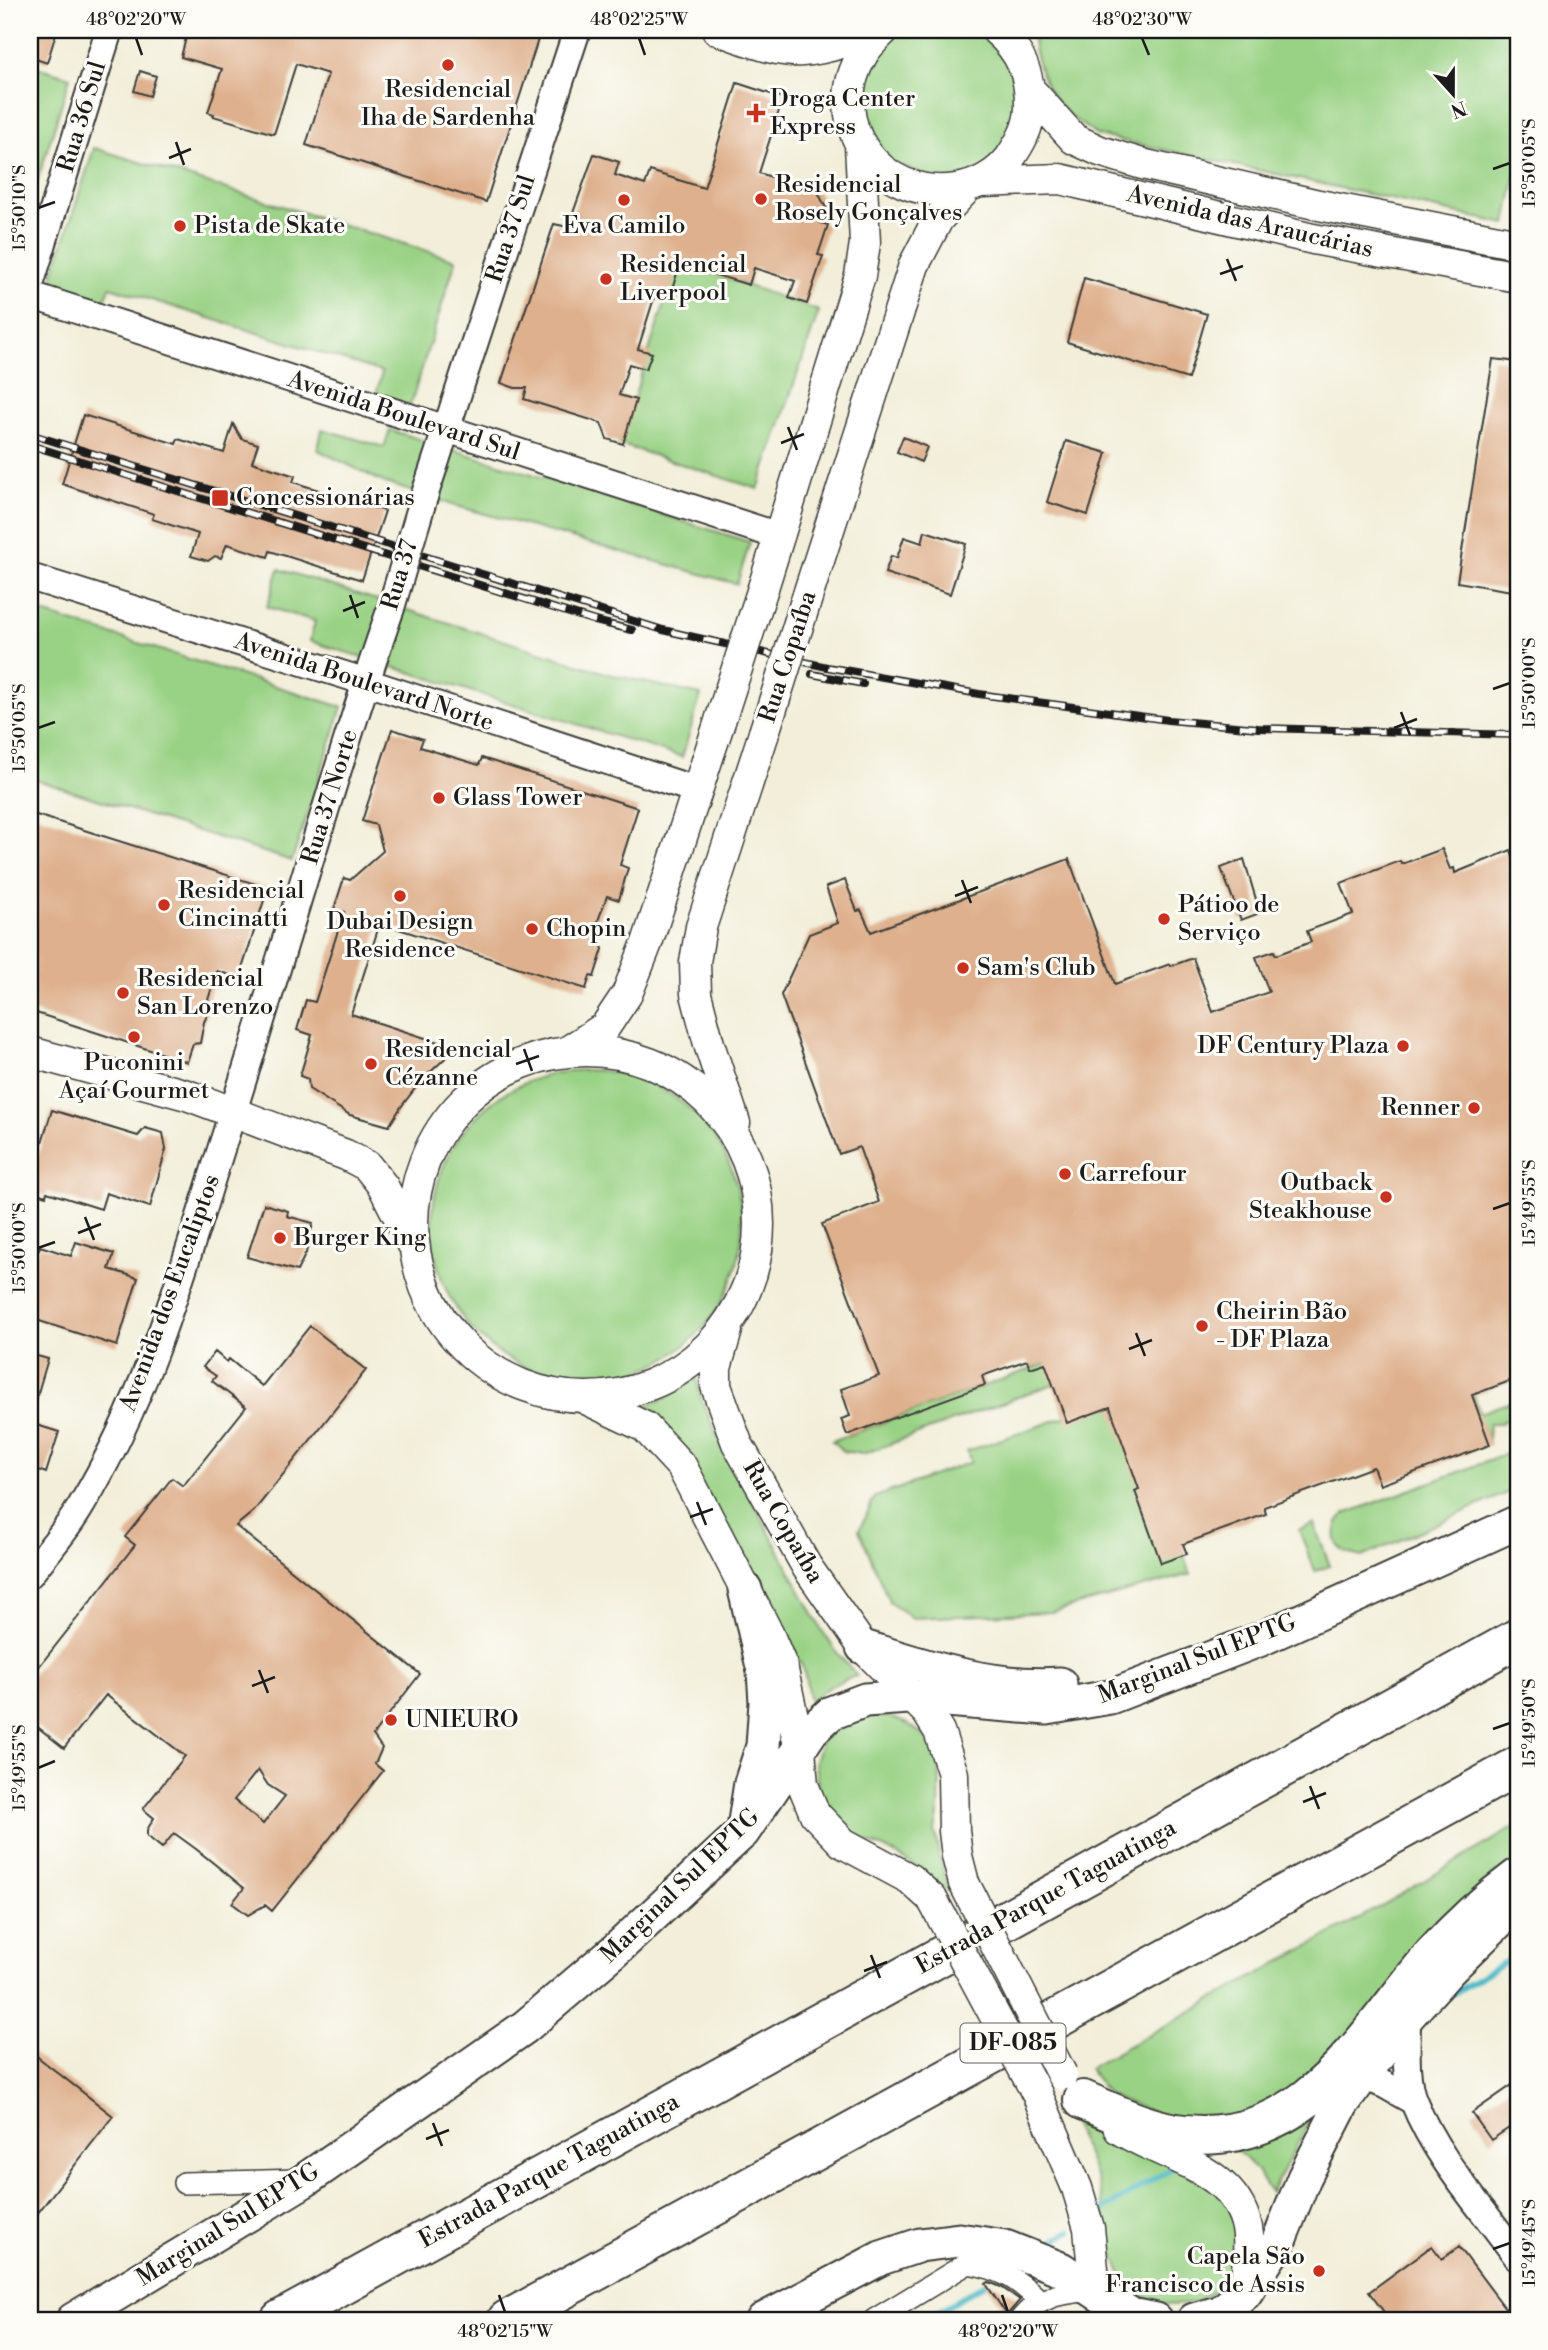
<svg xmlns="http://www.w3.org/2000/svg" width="1548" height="2350" viewBox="0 0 1548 2350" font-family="'Libre Bodoni',serif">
<rect width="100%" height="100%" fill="#fdfcf7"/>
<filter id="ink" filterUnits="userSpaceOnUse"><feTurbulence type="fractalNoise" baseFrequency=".0143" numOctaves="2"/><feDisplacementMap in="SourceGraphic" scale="14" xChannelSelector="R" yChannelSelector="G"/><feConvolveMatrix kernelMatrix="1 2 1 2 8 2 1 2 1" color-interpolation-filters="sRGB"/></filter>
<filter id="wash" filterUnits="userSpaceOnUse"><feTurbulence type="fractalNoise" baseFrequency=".00686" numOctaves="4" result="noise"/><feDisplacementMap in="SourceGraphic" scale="28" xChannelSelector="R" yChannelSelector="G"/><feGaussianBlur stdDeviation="1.57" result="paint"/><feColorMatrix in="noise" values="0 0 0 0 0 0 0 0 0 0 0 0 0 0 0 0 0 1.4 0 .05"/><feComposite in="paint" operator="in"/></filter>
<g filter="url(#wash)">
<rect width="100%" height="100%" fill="#f2eed9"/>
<!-- green -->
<path fill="#9ad285" stroke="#5b7750" stroke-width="2" d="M895 30H982L1019 76V125L991 166 945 183 877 157 856 88Z
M1032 30H1518V163L1506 224 1096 135C1086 127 1074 120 1065 111 1044 92 1034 58 1032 30Z
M30 65 70 77 30 205Z
M94 148 456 260 410 406 376 395 382 372 110 287 102 308 48 290Z
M678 261 819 311 758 489 619 444Z
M322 429 384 447 390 430 750 542 737 584 453 505 383 482 318 450Z
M279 569 609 674 701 695 682 757 310 641 315 621 267 607Z
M30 609 342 707 292 861 30 778Z
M432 1225a155 155 0 1 1 310 0a155 155 0 1 1-310 0Z
M1050 1362 1059 1382 863 1454 843 1451 832 1441Z
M1518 1370V1377L1473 1394 1480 1413 1518 1399V1417H1514L1513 1420 1502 1421 1501 1424H1489L1488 1439 1465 1390Z
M697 1378 700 1396 715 1431 821 1629 837 1653 857 1676C838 1681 825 1688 810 1702L804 1670 791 1644 683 1451 637 1409 666 1398Z
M1117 1386 1191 1574 1052 1612 913 1618 890 1603 859 1530 875 1497 971 1462 967 1451 1068 1416Z
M1518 1450V1488L1362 1557C1356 1555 1349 1554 1344 1551 1331 1542 1334 1523 1345 1514Z
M1314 1524 1330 1566 1315 1571 1299 1530Z
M868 1717H889L908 1724 925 1736 940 1759 939 1810 935 1831 939 1856 950 1893 906 1860 882 1847 857 1839 820 1803 815 1761 822 1740 835 1727Z
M1518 1825V1868L1345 2050 1270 2112 1187 2125 1108 2095 1089 2068 1388 1902Z
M1052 2081 1075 2109 1237 2203 1234 2271C1216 2292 1196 2309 1166 2304 1153 2302 1143 2299 1132 2290 1112 2272 1105 2206 1096 2178 1085 2145 1066 2112 1052 2081Z
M1317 2107 1271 2193C1254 2166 1249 2157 1221 2141Z"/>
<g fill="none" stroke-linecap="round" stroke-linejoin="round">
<!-- stream -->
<path stroke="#4dbac7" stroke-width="6" d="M1441 2001 1518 1954
M1103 2210 1171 2169
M1048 2245 1070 2231
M925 2320 984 2284"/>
</g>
<g id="blocks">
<!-- building -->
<path fill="#deb08d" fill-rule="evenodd" d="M30 30H57L47 63 30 57Z
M188 30H541L486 202 306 145 328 74 296 64 274 134 213 116 214 114 208 112 222 69 181 57Z
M140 71 156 76 150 96 134 91Z
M737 83 783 98 759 173 818 192 826 208 821 223 828 225 818 255 823 256 807 304 789 298 795 281 754 268 749 285 680 264 669 299 655 295 638 349 652 353 646 369 629 364 619 395 636 400 623 444 607 439 601 423 524 399 527 388H515L501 383 554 224 568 227 594 154 619 162 615 175 645 185 650 171 704 188Z
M1084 278 1207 314 1188 379 1067 342Z
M1493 359 1518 362V592L1457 582Z
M83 415 176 444 178 439 224 453 233 424 242 439 258 444 252 462 295 476 293 482 385 511 362 580 270 551 268 557 227 544 221 558 215 556 208 561 191 556 198 534 152 519 154 514 62 484Z
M903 437 927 447 921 462 897 452Z
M1066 441 1107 453 1088 515 1047 502Z
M925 531 966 544 950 594 885 573 891 556 897 558 904 537 922 543Z
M392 729 423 739 420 747 479 765 482 758 638 808 620 865 628 868 619 900 607 896 595 929 603 949 594 977 590 976 586 989 380 923 351 1014 456 1048 420 1082 401 1107 389 1126 350 1115 309 1089 308 1079 300 1076 312 1035 297 1030 306 1000 315 1002 344 912 334 909 344 878 350 880 383 851 376 825 362 821Z
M30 813 268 888 239 978 217 971 208 1000 212 1005 204 1022 200 1043 193 1044 187 1062 30 1011Z
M1442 849 1450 869 1454 868 1455 873 1511 850 1518 871V1378L1472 1395 1490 1445 1380 1485 1373 1467 1264 1507 1266 1514 1183 1544 1187 1554 1161 1563 1135 1491 1139 1489 1110 1407 1067 1423 1045 1363 1030 1368 1027 1360 982 1376 985 1385 847 1435 841 1419 850 1416 841 1389 879 1376 822 1224 879 1202 859 1147 839 1154 781 995 809 934 838 923 826 887 845 880 857 911 861 910 871 932 1069 859 1115 984 1170 964 1171 966 1193 958 1213 1012 1269 992 1256 957 1274 951 1276 955 1311 942 1307 931 1353 914 1341 883 1400 861 1402 864Z
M1244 859 1260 913 1241 920 1221 868Z
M52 1110 138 1136 145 1128 163 1133 166 1149 150 1207 106 1193 101 1209 47 1192 46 1196 30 1191V1181Z
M264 1204 288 1211 287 1216 313 1223 306 1253 297 1271 247 1257Z
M76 1242 114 1254 109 1269 138 1278 117 1346 30 1318V1249L38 1251 40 1246 71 1256Z
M310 1326 366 1370 254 1511 236 1526 420 1674 373 1735 382 1748 375 1764 383 1771 272 1911 265 1905 248 1915 232 1903 244 1888 196 1849 174 1833 162 1848 147 1836V1830L154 1818 143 1809 185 1756 106 1695 64 1748 30 1721V1678L135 1545 125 1537 172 1478 183 1486 246 1407 212 1381 216 1376 203 1367 215 1352 227 1362 229 1359 262 1386ZM258 1770 268 1785 285 1796 263 1824 234 1800Z
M30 1354 48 1359 34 1406H30Z
M30 1423 59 1432 46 1473 30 1467Z
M30 2051 113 2116 30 2223Z
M1518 2081V2122L1491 2140 1472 2113Z
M1432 2246 1442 2259 1459 2247 1514 2320H1390L1369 2292Z
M989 2282 1001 2287 1020 2300 1007 2315 986 2284Z"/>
</g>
</g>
<g filter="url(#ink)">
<use href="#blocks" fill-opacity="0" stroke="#3c3c38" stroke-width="2"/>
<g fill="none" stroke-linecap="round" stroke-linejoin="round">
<!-- minor casing -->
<g stroke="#3c3c38" stroke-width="24">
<path id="minor" d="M184 2183 299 2180
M968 2263C1002 2269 1016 2278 1040 2301
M874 2320 968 2263 1003 2248
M1020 2320C1041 2294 1063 2293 1095 2290"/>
</g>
<!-- tertiary casing -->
<g stroke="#3c3c38" stroke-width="30">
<path id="tertiary" d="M30 285 109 30
M30 295 779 536
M424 497 577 30
M30 577 354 678 696 790
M30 1574C47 1552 67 1530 81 1506 149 1394 184 1266 223 1143 280 965 330 784 391 608
M1407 2017C1407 2041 1404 2080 1414 2102 1436 2158 1483 2209 1518 2258
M1363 2076 1385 2085 1413 2101"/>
</g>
<!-- secondary casing -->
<g stroke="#3c3c38" stroke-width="33">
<path id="secondary" d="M717 30C743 38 775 53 802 51 830 49 857 37 883 30
M884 30C877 37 868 45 863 54 821 122 880 201 956 189 977 186 997 175 1010 158 1020 143 1029 128 1030 109 1031 76 1021 51 996 30
M1031 91 1074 139 1100 151 1142 164 1319 205 1518 244
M982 182 1060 179 1313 239 1518 277
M763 588 860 276 865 243 860 145
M805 604 914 265 938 219 968 187
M413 1224a173 173 0 1 1 346 0a173 173 0 1 1-346 0Z
M568 1051 605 1027 627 994 647 943 721 718
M30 1052 187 1095 346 1155 367 1166 383 1186 412 1243
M735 1123 709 1044 696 994 695 962 701 927 764 733
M727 1330 716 1368V1386L737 1443 807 1567 863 1647 927 1712 939 1731 953 1774 954 1831 957 1856 964 1883
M584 1398 645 1427 682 1467 768 1633 782 1666 800 1750 803 1785 815 1814 843 1843 910 1879 932 1899
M1037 2094 1077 2188 1089 2228 1095 2290
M1119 2129C1164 2158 1235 2167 1247 2228 1251 2248 1246 2273 1245 2293"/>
</g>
<!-- primary casing -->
<g stroke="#3c3c38" stroke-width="37">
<path id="primary" d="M863 1647C926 1667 993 1689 1060 1684
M745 1822 751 1783 763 1746 766 1702 764 1671 745 1589
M73 2320 305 2180 525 2027 619 1947 743 1832 812 1730 831 1713 865 1700 909 1697 1047 1708 1110 1697 1261 1639 1518 1522
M763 2320 881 2258 920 2245 959 2240 1005 2247 1061 2269 1131 2315 1156 2320
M1194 2320 1221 2312 1245 2293 1278 2243 1304 2178 1342 2104 1407 2017 1450 1969 1499 1921 1518 1907"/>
</g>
<!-- motorway casing -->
<g stroke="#3c3c38" stroke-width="42">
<path id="motorway" d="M1083 2100C1116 2114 1148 2130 1184 2134 1310 2146 1364 2034 1435 1953 1460 1925 1488 1900 1518 1878
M280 2320 1518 1638
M507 2320 1518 1766"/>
</g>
<!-- minor -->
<use href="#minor" stroke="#fff" stroke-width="21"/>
<!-- tertiary -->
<use href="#tertiary" stroke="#fff" stroke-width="26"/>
<!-- secondary -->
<use href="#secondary" stroke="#fff" stroke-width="30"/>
<!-- primary -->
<use href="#primary" stroke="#fff" stroke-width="33"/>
<!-- motorway -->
<use href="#motorway" stroke="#fff" stroke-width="38"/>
<!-- rail casing -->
<g stroke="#1c1c1c" stroke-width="8">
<path id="rail" d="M30 434 663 630 827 667 979 694 1168 720 1258 728 1518 735
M30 445 595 621 632 630
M812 674 863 684"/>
</g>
<!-- rail -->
<use href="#rail" stroke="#fdfcf7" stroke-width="5" stroke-dasharray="16" stroke-linecap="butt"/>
<!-- tertiary-bridge casing -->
<g stroke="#3c3c38" stroke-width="30" stroke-linecap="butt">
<path id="tertiary-bridge" d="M391 608 424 497"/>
</g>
<!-- secondary-bridge casing -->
<g stroke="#3c3c38" stroke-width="33" stroke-linecap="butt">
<path id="secondary-bridge" d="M721 718 763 588
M764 733 805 604
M964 1883 1062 2075
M932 1899 1037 2094"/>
</g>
<!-- tertiary-bridge -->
<use href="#tertiary-bridge" stroke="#fff" stroke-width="26"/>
<!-- secondary-bridge -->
<use href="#secondary-bridge" stroke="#fff" stroke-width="30"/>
</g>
</g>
<!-- ticks -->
<path fill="none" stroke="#1c1c1c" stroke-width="2.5" d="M136 38 142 55M639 38 645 55M1142 38 1149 55M176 142 184 165M169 158 191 149M1493 169 1510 163M38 208 55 202M1227 259 1236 281M1220 274 1243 266M788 427 797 450M781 443 804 434M350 595 358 618M343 611 365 602M1493 689 1510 683M1401 712 1410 735M38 728 55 722M1394 728 1417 719M962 880 971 903M955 896 978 887M524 1049 532 1071M516 1064 539 1056M1493 1209 1510 1203M85 1217 94 1240M78 1233 101 1224M38 1248 55 1242M1136 1333 1145 1356M1129 1349 1152 1340M697 1502 706 1525M690 1517 713 1509M259 1670 268 1693M252 1686 275 1677M1493 1729 1510 1723M38 1768 55 1761M1310 1786 1319 1809M1303 1802 1326 1793M871 1955 880 1978M864 1971 887 1962M433 2123 442 2146M426 2139 449 2130M1493 2249 1510 2243M499 2295 505 2312M1002 2295 1008 2312"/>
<!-- markers -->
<g fill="#c8321e" stroke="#fdfcf7" stroke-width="2.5">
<circle cx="448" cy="65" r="7"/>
<path d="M752.5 102.5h7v7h7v7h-7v7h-7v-7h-7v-7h7z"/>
<circle cx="761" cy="199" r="7"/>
<circle cx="624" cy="200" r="7"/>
<circle cx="180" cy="226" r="7"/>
<circle cx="606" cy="279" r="7"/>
<rect x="211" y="489" width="18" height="18" rx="3.5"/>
<circle cx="439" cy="798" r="7"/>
<circle cx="400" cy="896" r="7"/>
<circle cx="164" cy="905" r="7"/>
<circle cx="1164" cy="919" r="7"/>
<circle cx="532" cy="929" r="7"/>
<circle cx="963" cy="968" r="7"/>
<circle cx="123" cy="993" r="7"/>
<circle cx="134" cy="1037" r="7"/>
<circle cx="1403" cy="1046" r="7"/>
<circle cx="371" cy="1064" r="7"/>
<circle cx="1474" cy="1108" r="7"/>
<circle cx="1065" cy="1174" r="7"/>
<circle cx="1386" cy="1197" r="7"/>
<circle cx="280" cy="1238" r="7"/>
<circle cx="1202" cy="1326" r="7"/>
<circle cx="391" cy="1720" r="7"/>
<circle cx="1319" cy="2271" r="7"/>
</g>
<g text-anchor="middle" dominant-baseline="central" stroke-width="6" stroke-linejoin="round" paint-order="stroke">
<!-- shield labels -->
<rect fill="#fdfcf7" stroke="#605f5e" stroke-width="2" x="960.5" y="2023.5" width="105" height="39" rx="5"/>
<g font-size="23" font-weight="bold" fill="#1c1c1c">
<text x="1013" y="2043">DF-085</text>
</g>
<!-- poi labels -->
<g font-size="24" fill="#1c1c1c" stroke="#fdfcf7" text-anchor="start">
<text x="448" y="90" text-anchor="middle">Residencial<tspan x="448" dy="28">Iha de Sardenha</tspan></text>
<text x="770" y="99">Droga Center<tspan x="770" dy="28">Express</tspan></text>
<text x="775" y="185">Residencial<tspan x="775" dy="28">Rosely Gonçalves</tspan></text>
<text x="194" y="226">Pista de Skate</text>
<text x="624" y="226" text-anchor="middle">Eva Camilo</text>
<text x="620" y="265">Residencial<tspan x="620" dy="28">Liverpool</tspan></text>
<text x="236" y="498">Concessionárias</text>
<text x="453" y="798">Glass Tower</text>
<text x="178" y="891">Residencial<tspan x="178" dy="28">Cincinatti</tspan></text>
<text x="1178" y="905">Pátioo de<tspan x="1178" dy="28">Serviço</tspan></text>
<text x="400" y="922" text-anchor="middle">Dubai Design<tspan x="400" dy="28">Residence</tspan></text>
<text x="546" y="929">Chopin</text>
<text x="977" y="968">Sam's Club</text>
<text x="137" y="979">Residencial<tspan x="137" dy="28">San Lorenzo</tspan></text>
<text x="1389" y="1046" text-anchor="end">DF Century Plaza</text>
<text x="385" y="1050">Residencial<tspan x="385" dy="28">Cézanne</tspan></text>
<text x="134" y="1063" text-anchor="middle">Puconini<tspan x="134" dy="28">Açaí Gourmet</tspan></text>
<text x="1460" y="1108" text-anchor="end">Renner</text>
<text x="1079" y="1174">Carrefour</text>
<text x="1372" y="1183" text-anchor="end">Outback<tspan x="1372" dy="28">Steakhouse</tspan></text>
<text x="294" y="1238">Burger King</text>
<text x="1216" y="1312">Cheirin Bão<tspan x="1216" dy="28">- DF Plaza</tspan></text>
<text x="405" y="1720">UNIEURO</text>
<text x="1305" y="2257" text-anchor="end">Capela São<tspan x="1305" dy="28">Francisco de Assis</tspan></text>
</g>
<!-- street labels -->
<g font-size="24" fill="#1c1c1c" stroke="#fdfcf7">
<text transform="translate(82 117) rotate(-73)">Rua 36 Sul</text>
<text transform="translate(1250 222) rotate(13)">Avenida das Araucárias</text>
<text transform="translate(511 229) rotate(-72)">Rua 37 Sul</text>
<text transform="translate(404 416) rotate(18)">Avenida Boulevard Sul</text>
<text transform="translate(400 575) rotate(-73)">Rua 37</text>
<text transform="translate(788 657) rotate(-72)">Rua Copaíba</text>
<text transform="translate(364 682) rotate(18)">Avenida Boulevard Norte</text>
<text transform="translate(330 797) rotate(-73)">Rua 37 Norte</text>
<text transform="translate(170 1293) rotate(-70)">Avenida dos Eucaliptos</text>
<text transform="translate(783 1522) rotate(60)">Rua Copaíba</text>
<text transform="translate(1197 1659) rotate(-21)">Marginal Sul EPTG</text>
<text transform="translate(680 1886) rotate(-44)">Marginal Sul EPTG</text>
<text transform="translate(1046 1897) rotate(-29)">Estrada Parque Taguatinga</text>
<text transform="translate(549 2171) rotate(-29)">Estrada Parque Taguatinga</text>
<text transform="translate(228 2225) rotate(-32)">Marginal Sul EPTG</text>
</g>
</g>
<!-- margin -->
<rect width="1548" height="2350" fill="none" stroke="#fdfcf7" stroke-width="77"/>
<!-- north arrow -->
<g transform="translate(1453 94) rotate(159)" stroke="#fdfcf7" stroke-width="5" paint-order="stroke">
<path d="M0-5L12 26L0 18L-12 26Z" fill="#1c1c1c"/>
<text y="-10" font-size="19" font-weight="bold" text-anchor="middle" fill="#1c1c1c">N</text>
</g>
<rect x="38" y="38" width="1472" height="2274" fill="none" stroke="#1c1c1c" stroke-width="2.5"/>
<g font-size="18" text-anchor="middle" fill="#1c1c1c">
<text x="136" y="25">48°02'20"W</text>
<text x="639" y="25">48°02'25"W</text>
<text x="1142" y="25">48°02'30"W</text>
<text transform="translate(1529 163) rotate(-90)" y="6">15°50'05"S</text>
<text transform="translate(19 208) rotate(-90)" y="6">15°50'10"S</text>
<text transform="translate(1529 683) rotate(-90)" y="6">15°50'00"S</text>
<text transform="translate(19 728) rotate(-90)" y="6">15°50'05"S</text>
<text transform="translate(1529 1203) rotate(-90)" y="6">15°49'55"S</text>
<text transform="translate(19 1248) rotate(-90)" y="6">15°50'00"S</text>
<text transform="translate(1529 1723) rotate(-90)" y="6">15°49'50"S</text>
<text transform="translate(19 1768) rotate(-90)" y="6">15°49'55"S</text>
<text transform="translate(1529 2243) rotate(-90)" y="6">15°49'45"S</text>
<text x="505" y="2337">48°02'15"W</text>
<text x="1008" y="2337">48°02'20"W</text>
</g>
</svg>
